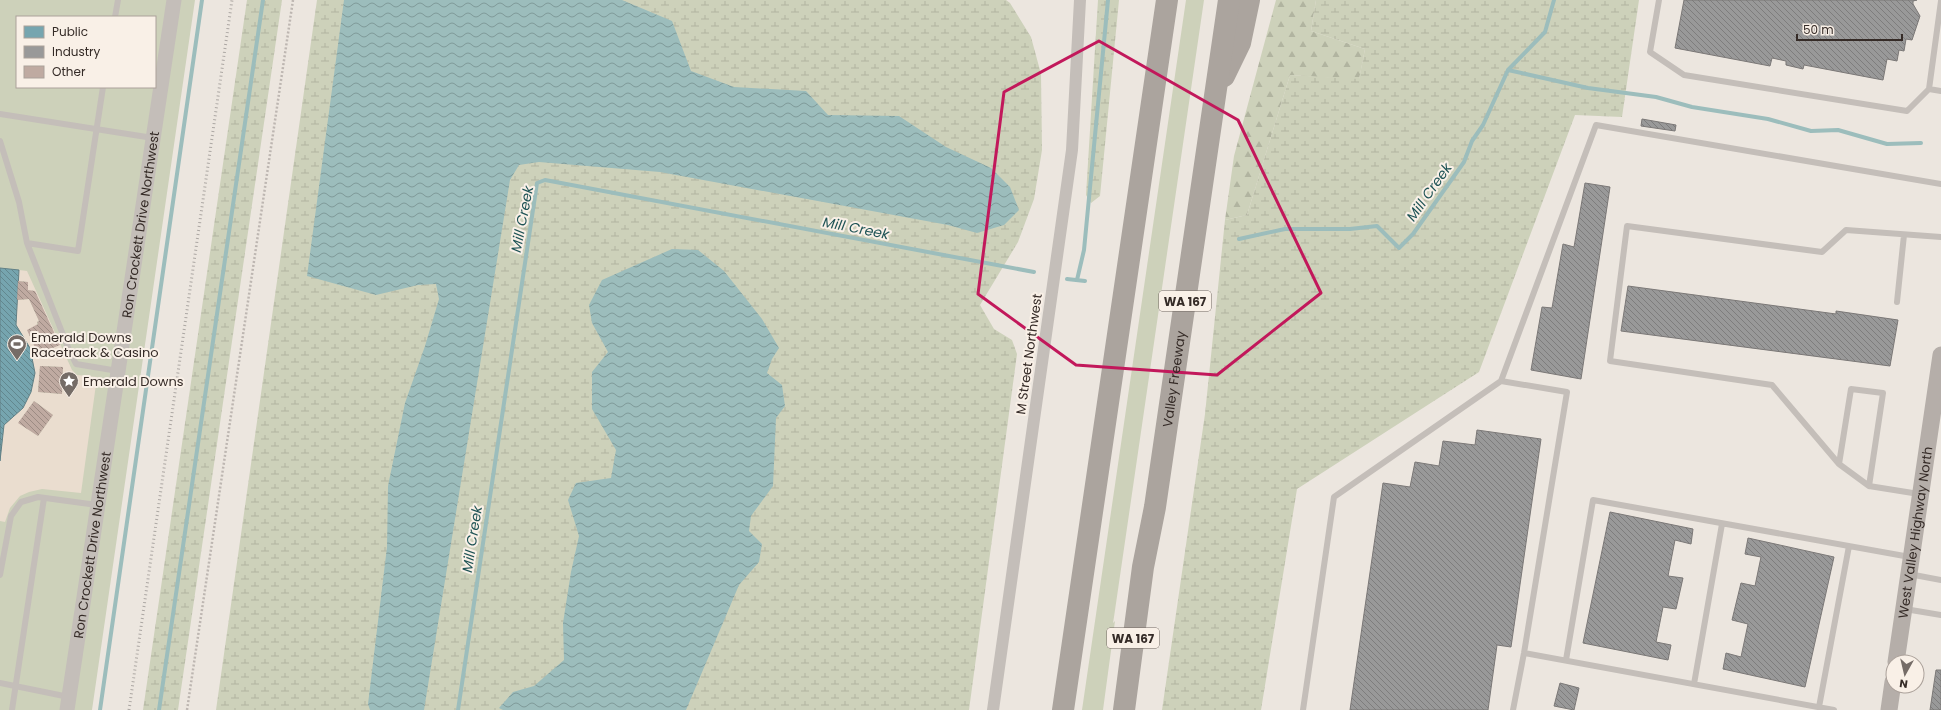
<svg xmlns="http://www.w3.org/2000/svg" width="1941" height="710" viewBox="0 0 1941 710" font-family="Poppins,sans-serif">
<defs>
<pattern id="forest-firs" width="22" height="20" patternUnits="userSpaceOnUse"><rect width="22" height="20" fill="#cdd1ba"/><path d="M5 1l3.5 6h-7zM16 11l3.5 6h-7z" fill="#b1b4a0"/></pattern>
<pattern id="wetland-marsh" width="20" height="14" patternUnits="userSpaceOnUse"><rect width="20" height="14" fill="#cdd1ba"/><path d="M1 5h8M5 5V1M11 12h8M15 12V8" fill="none" stroke="#b1b4a0"/></pattern>
<pattern id="water-waves" width="16" height="10" patternUnits="userSpaceOnUse"><rect width="16" height="10" fill="#9cbdbc"/><path d="M0 5q4-4 8 0t8 0" fill="none" stroke="#809a99"/></pattern>
<pattern id="public-back-hatch" width="6" height="6" patternUnits="userSpaceOnUse"><rect width="6" height="6" fill="#76a5af"/><path d="M-1 5l2 2M0 0l6 6M5-1l2 2" fill="none" stroke="#62878e"/></pattern>
<pattern id="industry-back-hatch" width="6" height="6" patternUnits="userSpaceOnUse"><rect width="6" height="6" fill="#999"/><path d="M-1 5l2 2M0 0l6 6M5-1l2 2" fill="none" stroke="#7e7d7d"/></pattern>
<pattern id="building-back-hatch" width="6" height="6" patternUnits="userSpaceOnUse"><rect width="6" height="6" fill="#bfaaa1"/><path d="M-1 5l2 2M0 0l6 6M5-1l2 2" fill="none" stroke="#9c8b83"/></pattern>
</defs>
<rect width="100%" height="100%" fill="#ece6df"/>
<!-- grass -->
<path fill="#cdd1ba" fill-rule="evenodd" d="M0 0H195L92 710H0ZM17 17H155V87H17Z
M1186 0H1204L1114 617 1113 623 1115 621 1103 710H1082Z"/>
<!-- forest -->
<path fill="url(#forest-firs)" d="M1276 0H1316L1311 31 1365 49 1359 80 1290 75 1247 215 1225 220 1234 156Z"/>
<!-- wetland -->
<path fill="url(#wetland-marsh)" d="M247 0H282L178 710H143Z
M317 0H1006L1010 3 1031 37 1041 74 1042 150 1034 199 1018 242 980 305 994 329 1012 340 1017 354 969 710H216Z
M1098 0H1119L1100 196 1091 203 1086 195Z
M1316 0H1639L1622 117 1575 115 1479 372 1297 489 1261 710H1162L1205 414 1225 220 1247 215 1290 75 1359 79 1365 49 1311 31Z"/>
<!-- plaza -->
<path fill="#eaddcf" fill-rule="evenodd" d="M19 270 27 271 72 370 77 375 97 377 81 493 42 489 29 492 20 496 10 508 5 522 0 521V461L4 425 23 408 31 392 35 373 30 348 16 325ZM18 281 28 282V290L59 345 38 354 37 322 39 321 29 299 17 300ZM40 366 63 367 62 394 38 392ZM34 401 53 415 38 436 19 423Z"/>
<!-- water -->
<path fill="url(#water-waves)" d="M344 0H622L672 21 691 71 734 87 806 91 828 115 899 116 946 147 991 168 1010 187 1019 210 1004 225 977 233 948 225 660 172 539 162 519 165 510 180 424 710H370L368 704 387 547 388 486 405 403 425 346 439 299 436 284 418 285 376 295 307 276Z
M672 249 698 250 724 271 762 319 779 348 772 359 767 373 782 385 785 406 776 418 773 486 751 516 749 531 762 544 759 562 739 585 686 710H503L499 708 513 692 534 686 564 660 563 623 571 572 579 536 568 500 576 483 611 478 616 450 592 409V372L608 352 592 323 589 305 602 280Z"/>
<!-- public -->
<path fill="url(#public-back-hatch)" stroke="#628086" d="M0 268 19 270 16 325 30 348 35 373 31 392 23 408 4 425 0 461Z"/>
<!-- industry -->
<path fill="url(#industry-back-hatch)" stroke="#7b7877" d="M1684 0H1917L1913 1V4L1920 16 1912 40 1906 39 1904 51 1899 50 1897 61 1887 59 1883 80 1804 65 1803 69 1786 65V61L1772 58 1770 66 1675 48Z
M1642 119 1676 125 1675 131 1641 126Z
M1585 183 1610 187 1581 379 1531 370 1542 307 1552 308 1563 244 1574 247Z
M1628 286 1836 314V311L1898 320 1890 366 1621 331Z
M1477 430 1541 439 1511 647 1497 645 1488 710H1350L1383 483 1410 487 1415 462 1439 466 1443 441 1475 445Z
M1610 512 1693 529 1691 544 1675 540 1668 576 1683 578 1676 609 1663 607 1656 642 1671 645 1668 660 1583 643Z
M1748 538 1834 557 1805 687 1723 669 1726 653 1741 657 1748 624 1732 620 1741 583 1755 586 1761 557 1745 554Z
M1936 670H1941V710H1930Z
M1560 683 1579 688 1574 710 1554 706Z"/>
<g fill="none" stroke-linecap="round" stroke-linejoin="round">
<!-- stream -->
<path stroke="#9cbdbc" stroke-width="4" d="M1508 70 1588 88 1656 97 1692 107 1768 119 1811 131 1838 130 1887 144 1921 143
M1239 239 1285 229H1350L1377 226 1399 248 1413 234 1464 162 1472 141 1483 125 1508 70 1545 32 1554 0
M1067 279 1085 281
M1077 280 1084 250 1108 0
M100 710 202 0
M159 710 263 0
M458 710 537 183 545 180 1034 272"/>
</g>
<!-- building -->
<path fill="url(#building-back-hatch)" d="M18 281 28 282V290L35 291 60 345 38 354 27 330 38 324 37 322 39 321 29 299 17 300Z
M40 366 63 367 62 394 38 392Z
M34 401 53 415 38 436 18 423Z"/>
<g fill="none" stroke-linecap="round" stroke-linejoin="round">
<!-- path -->
<path stroke="#bdb6b1" stroke-width="2.5" stroke-dasharray="2 2" stroke-linecap="butt" d="M187 710 293 0"/>
<!-- service -->
<path stroke="#c4beb9" stroke-width="6" d="M1659 0 1650 52 1684 75 1907 111 1929 89
M1941 1 1929 89 1941 91
M115 17 118 0
M0 114 153 138
M0 141 19 202 27 243 69 350 76 364 118 371
M27 243 78 251 103 87
M1897 302 1904 235
M1501 381 1596 125 1941 184
M1839 464 1869 486
M1919 494 1869 486 1883 393 1851 389 1839 464 1772 385 1610 361 1627 226 1822 252 1846 230 1941 237
M1909 574 1941 580
M0 575 11 516 21 502 38 497 97 505
M1905 609 1941 615
M1524 653 1834 710
M1566 660 1593 500 1910 557
M0 683 69 697
M1694 684 1722 524
M1819 707 1849 546
M12 710 44 498
M1303 710 1334 497 1501 381 1567 392 1524 653 1513 710"/>
<!-- minor -->
<path stroke="#c4beb9" stroke-width="12" d="M993 710 1072 150 1080 0"/>
<!-- tertiary -->
<path stroke="#c4beb9" stroke-width="15" id="s1" d="M67 710 174 0"/>
<!-- secondary -->
<g stroke="#b5aea9" stroke-width="17">
<path id="s2" d="M1896 662 1941 355"/>
<path d="M1889 710 1893 682"/>
</g>
<!-- motorway -->
<g stroke="#aba49e" stroke-width="22">
<path d="M1224 76 1240 43 1249 0"/>
<path d="M1063 710 1167 0"/>
<path id="s3" d="M1124 710 1143 567 1155 507 1229 0"/>
</g>
<!-- rail -->
<path stroke="#aca7a3" stroke-width="3" stroke-dasharray="1 3" stroke-linecap="butt" d="M129 710 232 0"/>
</g>
<!-- marked area -->
<path fill="none" stroke="#c2185b" stroke-width="3" stroke-linejoin="round" d="M1099 41 1238 120 1321 293 1217 375 1076 365 978 294 1004 92Z"/>
<!-- icons -->
<defs>
<g id="stadium-pin" transform="scale(1)"><path d="M0 17L-7.5 6A9.5 9.5 0 1 1 7.5 6Z" fill="#756c67" stroke="#f9f0e7"/><path d="M0-5a6.5 5 0 1 0 0 10a6.5 5 0 1 0 0-10ZM-3.5-1.8h7v3.6h-7Z" fill="#fff"/></g>
<g id="sight-pin" transform="scale(1)"><path d="M0 17L-7.5 6A9.5 9.5 0 1 1 7.5 6Z" fill="#756c67" stroke="#f9f0e7"/><path d="M0-6L1.8-2.2L6-1.7L2.9 1.2L3.7 5.4L0 3.3L-3.7 5.4L-2.9 1.2L-6-1.7L-1.8-2.2Z" fill="#fff"/></g>
</defs>
<g fill-rule="evenodd">
<use href="#stadium-pin" x="17" y="344"/>
<use href="#sight-pin" x="69" y="381"/>
</g>
<g text-anchor="middle" dominant-baseline="central" stroke-width="4" stroke-linejoin="round" paint-order="stroke">
<!-- shield labels -->
<g fill="#f9f0e7" stroke="#706661" stroke-width="1">
<rect x="1159" y="291" width="52" height="20" rx="3"/>
<rect x="1107" y="628" width="52" height="20" rx="3"/>
</g>
<g font-size="12" font-weight="bold" fill="#352b27">
<text x="1185" y="301">WA 167</text>
<text x="1133" y="638">WA 167</text>
</g>
<!-- street labels -->
<g font-size="13" fill="#352b27" stroke="#f9f0e7">
<text stroke="none"><textPath href="#s1" startOffset="491">Ron Crockett Drive Northwest</textPath></text>
<text transform="translate(1029 354) rotate(-82)">M Street Northwest</text>
<text stroke="none"><textPath href="#s3" startOffset="335">Valley Freeway</textPath></text>
<text stroke="none"><textPath href="#s2" startOffset="131">West Valley Highway North</textPath></text>
<text stroke="none"><textPath href="#s1" startOffset="167">Ron Crockett Drive Northwest</textPath></text>
</g>
<!-- poi labels -->
<g font-size="13" fill="#352b27" stroke="#f9f0e7" text-anchor="start">
<text x="31" y="337">Emerald Downs<tspan x="31" dy="15">Racetrack &amp; Casino</tspan></text>
<text x="83" y="381">Emerald Downs</text>
</g>
<!-- water labels -->
<g font-size="14" font-style="italic" fill="#1e5355" stroke="#f9f0e7">
<text transform="translate(1429 192) rotate(-55)">Mill Creek</text>
<text transform="translate(522 219) rotate(-79)">Mill Creek</text>
<text transform="translate(856 228) rotate(11)">Mill Creek</text>
<text transform="translate(472 539) rotate(-81)">Mill Creek</text>
</g>
</g>
<!-- legend -->
<rect x="16" y="16" width="140" height="72" fill="#f9f0e7" stroke="#aba19a"/>
<rect x="24" y="26" width="20" height="12" fill="#76a5af" stroke="#aba19a"/>
<text x="52" y="36" font-size="12" fill="#352b27">Public</text>
<rect x="24" y="46" width="20" height="12" fill="#999999" stroke="#aba19a"/>
<text x="52" y="56" font-size="12" fill="#352b27">Industry</text>
<rect x="24" y="66" width="20" height="12" fill="#bfaaa1" stroke="#aba19a"/>
<text x="52" y="76" font-size="12" fill="#352b27">Other</text>
<!-- north arrow -->
<g transform="translate(1905 674) rotate(188)"><circle r="19" fill="#f9f0e7" stroke="#aba19a"/>
<path d="M0-3L7 15L0 10L-7 15Z" fill="#756c67"/>
<text y="-6" font-size="11" font-weight="bold" text-anchor="middle" fill="#352b27">N</text>
</g>
<!-- scale -->
<path d="M1797 34v6h105v-6" fill="none" stroke="#352b27" stroke-width="2"/>
<text x="1803" y="34" font-size="12" fill="#352b27" stroke="#f9f0e7" stroke-width="3" paint-order="stroke">50 m</text>
</svg>
